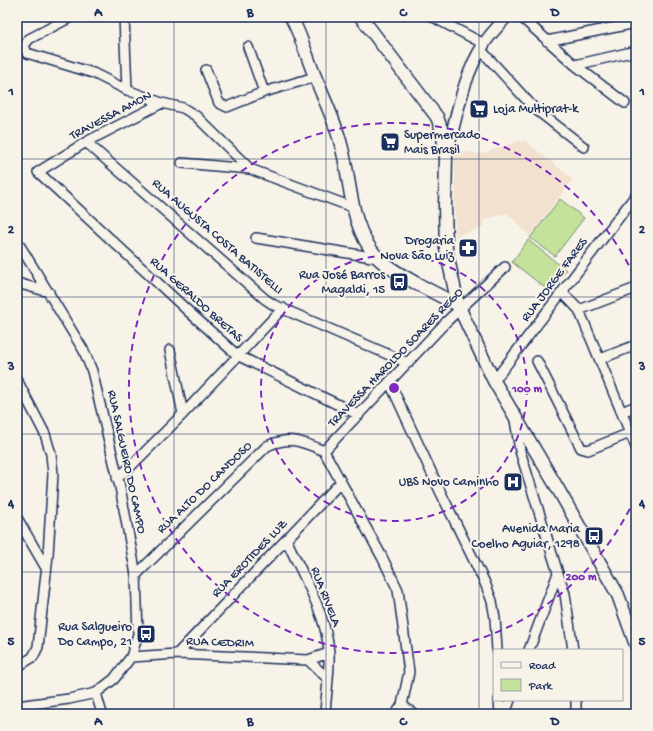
<svg xmlns="http://www.w3.org/2000/svg" width="653" height="731" viewBox="0 0 653 731" font-family="'Gochi Hand',sans-serif">
<rect width="100%" height="100%" fill="#f7f3e8"/>
<filter id="ink" filterUnits="userSpaceOnUse"><feTurbulence type="fractalNoise" baseFrequency=".025" numOctaves="2"/><feDisplacementMap in="SourceGraphic" scale="8" xChannelSelector="R" yChannelSelector="G"/><feConvolveMatrix kernelMatrix="1 2 1 2 8 2 1 2 1" color-interpolation-filters="sRGB"/></filter>
<g filter="url(#ink)">
<!-- built -->
<path fill="#f2e1cf" d="M524 140 573 179 530 236 507 213 483 220V227L455 237V150L481 154 519 141 522 143Z"/>
<!-- green -->
<path fill="#c4e299" stroke="#70887c" d="M560 199 584 218 555 256 530 238Z
M528 240 566 270 549 291 512 262Z"/>
<g fill="none" stroke-linecap="round" stroke-linejoin="round">
<!-- minor casing -->
<g stroke="#1b2f5e" stroke-width="12">
<path id="minor" d="M71 17 29 39 24 46 27 53 93 73 127 90 162 103
M124 17 127 90
M433 17 484 44
M521 17 575 65 625 103
M547 41 636 23
M248 47 264 92
M481 50 534 108 584 147
M575 65 636 51
M206 70 219 103 227 107 264 92 315 77
M86 142 265 299 274 305 408 363
M182 163 250 169 352 207
M250 169 196 116 183 108 162 103 86 142 38 172 188 311 237 355 359 415
M256 238 378 258
M17 241 84 351 92 371 120 487 136 575 138 634 131 657 114 679 96 693 69 699 17 706
M17 283 49 292
M562 292 579 310 636 447
M579 310 636 288
M170 350 183 414
M600 359 636 345
M537 361 581 448 588 450 630 433
M17 380 45 434 51 454 53 474 48 555 38 647 33 657 17 667
M494 381 636 195
M390 383 440 491 485 583 492 601 495 618 497 650
M622 412 636 406
M515 420 520 451 558 573 529 650
M324 451 382 557 398 590 409 672 402 705 396 714
M324 451 447 321 505 267
M117 478 129 468 183 414 283 308
M17 518 46 568
M287 541C303 576 326 613 329 652 330 672 326 694 325 714
M558 573 565 594 573 650
M136 575 267 446C291 436 301 441 324 451
M177 654 341 482
M131 657 177 654 308 660 329 653
M308 660 327 678
M96 693 102 714
M499 700 500 714
M402 705 414 714
M505 714 510 700
M576 714V700"/>
</g>
<!-- tertiary casing -->
<g stroke="#1b2f5e" stroke-width="14">
<path id="tertiary" d="M446 156C456 120 463 75 484 44 490 34 499 26 506 17"/>
</g>
<!-- secondary casing -->
<g stroke="#1b2f5e" stroke-width="15">
<path id="secondary" d="M291 17C302 37 307 58 316 79 324 99 334 119 340 141 352 180 348 225 377 257 392 273 437 294 458 305
M361 17 437 117 442 131 446 156 445 206 446 249 458 305 494 381 558 489 618 595 636 645"/>
</g>
<!-- minor -->
<use href="#minor" stroke="#f7f3e8" stroke-width="9"/>
<!-- tertiary -->
<use href="#tertiary" stroke="#f7f3e8" stroke-width="11"/>
<!-- secondary -->
<use href="#secondary" stroke="#f7f3e8" stroke-width="12"/>
</g>
</g>
<!-- grid -->
<path fill="none" stroke="#1b2f5e" stroke-width="1" stroke-opacity="0.55" d="M174 17V714M326 17V714M479 17V714M17 159H636M17 297H636M17 434H636M17 572H636"/>
<!-- distance rings -->
<g fill="none" stroke="#7b2cbf" stroke-width="2" stroke-dasharray="7 5">
<circle cx="394" cy="388" r="133"/>
<path d="M635 498A265 265 0 1 1 635 278"/>
</g>
<!-- icons -->
<defs>
<g id="supermarket-square" transform="scale(1)"><rect x="-9" y="-9" width="18" height="18" rx="4" fill="#1b2f5e" stroke="#f7f3e8"/><path d="M-6-5.5h2.5l.6 2H6L4.5 2H-2.5L-4.4-4H-6ZM-1.5 3.2a1.3 1.3 0 1 0 .1 0ZM3 3.2a1.3 1.3 0 1 0 .1 0Z" fill="#fff"/></g>
<g id="pharmacy-square" transform="scale(1)"><rect x="-9" y="-9" width="18" height="18" rx="4" fill="#1b2f5e" stroke="#f7f3e8"/><path d="M-2-6h4v4h4v4h-4v4h-4v-4h-4v-4h4Z" fill="#fff"/></g>
<g id="bus-square" transform="scale(1)"><rect x="-9" y="-9" width="18" height="18" rx="4" fill="#1b2f5e" stroke="#f7f3e8"/><path d="M-5-6H5V4H4V6H2V4H-2V6H-4V4H-5ZM-3.5-4V0h7V-4ZM-3.5 1.2v1.5H-2V1.2ZM2 1.2v1.5H3.5V1.2Z" fill="#fff"/></g>
<g id="hospital-square" transform="scale(1)"><rect x="-9" y="-9" width="18" height="18" rx="4" fill="#1b2f5e" stroke="#f7f3e8"/><path d="M-5-5h3v3.5h4V-5h3V5h-3V1.5h-4V5h-3Z" fill="#fff"/></g>
</defs>
<g fill-rule="evenodd">
<use href="#supermarket-square" x="479" y="109"/>
<use href="#supermarket-square" x="390" y="142"/>
<use href="#pharmacy-square" x="468" y="248"/>
<use href="#bus-square" x="399" y="282"/>
<use href="#hospital-square" x="513" y="482"/>
<use href="#bus-square" x="594" y="536"/>
<use href="#bus-square" x="146" y="634"/>
</g>
<g text-anchor="middle" dominant-baseline="central" stroke-width="4" stroke-linejoin="round" paint-order="stroke">
<!-- poi labels -->
<g font-size="13" fill="#1b2f5e" stroke="#f7f3e8" text-anchor="end">
<text x="493" y="109" text-anchor="start">Loja Multiprat-k</text>
<text x="404" y="135" text-anchor="start">Supermercado<tspan x="404" dy="15">Mais Brasil</tspan></text>
<text x="454" y="241">Drogaria<tspan x="454" dy="15">Nova São Luiz</tspan></text>
<text x="385" y="275">Rua José Barros<tspan x="385" dy="15">Magaldi, 15</tspan></text>
<text x="499" y="482">UBS Novo Caminho</text>
<text x="580" y="529">Avenida Maria<tspan x="580" dy="15">Coelho Aguiar, 1298</tspan></text>
<text x="132" y="627">Rua Salgueiro<tspan x="132" dy="15">Do Campo, 21</tspan></text>
</g>
<!-- street labels -->
<g font-size="13" fill="#1b2f5e" stroke="#f7f3e8">
<text transform="translate(111 116) rotate(-28)">TRAVESSA AMON</text>
<text transform="translate(217 237) rotate(41)">RUA AUGUSTA COSTA BATISTELLI</text>
<text transform="translate(555 280) rotate(-53)">RUA JORGE FARES</text>
<text transform="translate(196 300) rotate(42)">RUA GERALDO BRETAS</text>
<text transform="translate(396 358) rotate(-46)">TRAVESSA HAROLDO SOARES REGO</text>
<text transform="translate(126 462) rotate(78)">RUA SALGUEIRO DO CAMPO</text>
<text transform="translate(205 488) rotate(-44)">RUA ALTO DO CANDOSO</text>
<text transform="translate(250 559) rotate(-46)">RUA EROTIDES LUZ</text>
<text transform="translate(325 597) rotate(69)">RUA RIVELA</text>
<text transform="translate(220 643) rotate(2)">RUA CEDRIM</text>
</g>
</g>
<circle cx="394" cy="388" r="6" fill="#7b2cbf" stroke="#f7f3e8" stroke-width="2"/>
<g font-size="12" text-anchor="middle" font-weight="bold" fill="#7b2cbf" stroke="#f7f3e8" stroke-width="4" stroke-linejoin="round" paint-order="stroke">
<text x="527" y="392">100 m</text>
<text x="581" y="580">200 m</text>
</g>
<!-- margin -->
<rect width="653" height="731" fill="none" stroke="#f7f3e8" stroke-width="44"/>
<!-- legend -->
<rect x="493" y="649" width="130" height="52" fill="#f7f3e8" stroke="#9fa5b1"/>
<rect x="501" y="662" width="20" height="6" fill="#f7f3e8" stroke="#9fa5b1"/>
<text x="529" y="669" font-size="12" fill="#1b2f5e">Road</text>
<rect x="501" y="679" width="20" height="12" fill="#c4e299" stroke="#9fa5b1"/>
<text x="529" y="689" font-size="12" fill="#1b2f5e">Park</text>
<rect x="22" y="22" width="609" height="687" fill="none" stroke="#1b2f5e" stroke-width="1.5"/>
<g font-size="13" text-anchor="middle" font-weight="bold" fill="#1b2f5e">
<text x="98" y="16">A</text>
<text x="250" y="16">B</text>
<text x="403" y="16">C</text>
<text x="555" y="16">D</text>
<text x="11" y="95">1</text>
<text x="642" y="95">1</text>
<text x="11" y="233">2</text>
<text x="642" y="233">2</text>
<text x="11" y="370">3</text>
<text x="642" y="370">3</text>
<text x="11" y="507">4</text>
<text x="642" y="507">4</text>
<text x="11" y="645">5</text>
<text x="642" y="645">5</text>
<text x="98" y="725">A</text>
<text x="250" y="725">B</text>
<text x="403" y="725">C</text>
<text x="555" y="725">D</text>
</g>
</svg>
